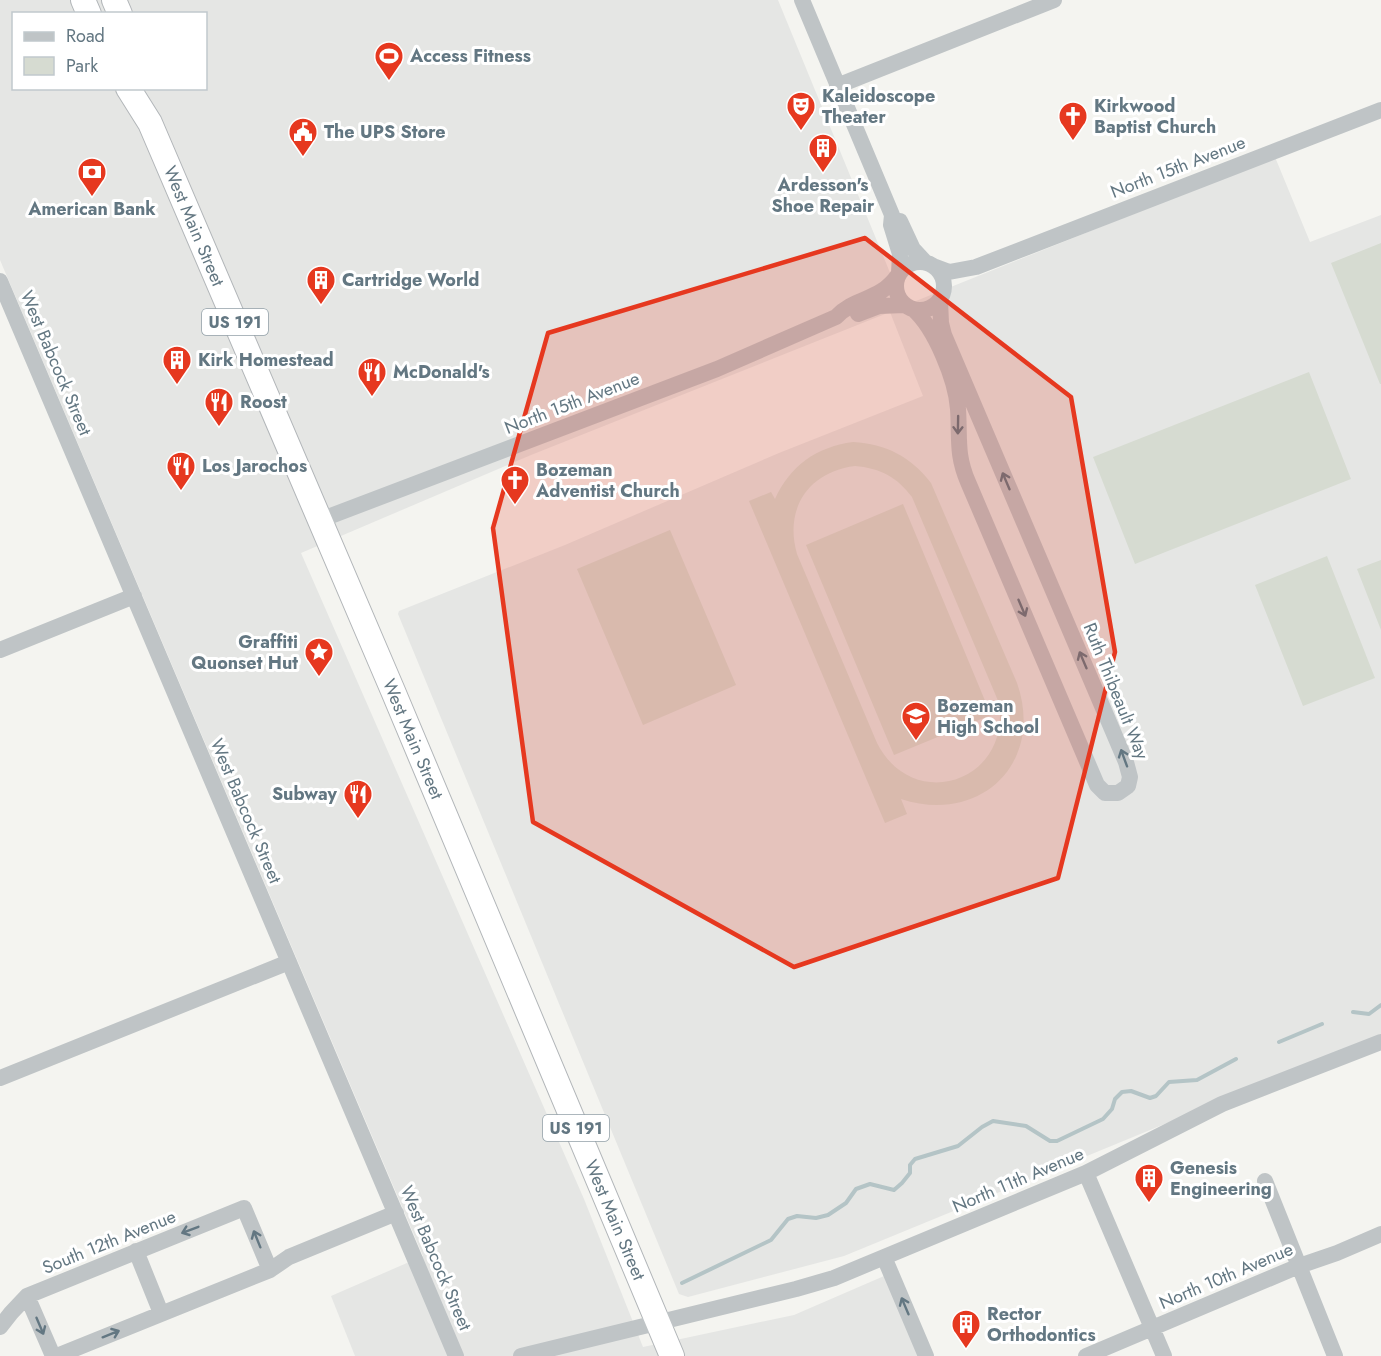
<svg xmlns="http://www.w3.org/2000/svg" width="1381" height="1356" viewBox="0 0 1381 1356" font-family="Jost,sans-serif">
<rect width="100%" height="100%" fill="#f4f4f0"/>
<!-- built -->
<path fill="#e5e6e4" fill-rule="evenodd" d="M0 0H778L893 280 891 311 1275 157 1310 242 1381 215V1035L844 1256 688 1297 679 1294 398 614 399 611 565 545 779 453 923 396 890 312 531 455 301 553 584 1199 643 1347 794 1315 891 1273 926 1356H355L331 1296 423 1256 0 260ZM14 14H206V88H14Z"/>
<!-- green -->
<path fill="#d6dbd1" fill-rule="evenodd" d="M1381 243V384H1380L1331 263Z
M1309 372 1351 479 1135 564 1093 457Z
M853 442C886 444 910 456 931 483L1017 683C1045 763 980 825 901 799L907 814 885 823 749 501 771 492 775 499C790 466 816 447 853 442ZM855 466C880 468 897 477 912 497L999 703C1011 782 913 814 877 743L797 554C784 509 808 472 855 466Z
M903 504 991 715 894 755 806 545Z
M670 530 736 685 643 725 577 569Z
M1327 556 1375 678 1303 706 1255 585Z
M1381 560V630L1357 569Z"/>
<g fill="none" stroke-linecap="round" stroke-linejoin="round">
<!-- stream -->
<path stroke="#b4c4c6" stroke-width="4" d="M1353 1012 1369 1014 1381 1005
M1279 1042 1322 1024
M682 1283 771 1240 788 1219 797 1216 816 1218 828 1215 846 1203 856 1189 870 1184 894 1190 902 1183 910 1173V1165L915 1159 958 1146 982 1127 993 1121 1026 1126 1050 1141H1057L1103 1119 1112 1109 1115 1099 1122 1092 1131 1091 1150 1098 1156 1096 1169 1082 1197 1080 1236 1059"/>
<!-- highway casing -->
<g stroke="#b2b6b9" stroke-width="26">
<path id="highway" d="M83 0 89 14
M114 0 120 14
M128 88 150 123 393 691 672 1356"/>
</g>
<!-- minor -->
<path stroke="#bfc4c6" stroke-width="16" d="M802 0 892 215 891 225 900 254 899 273
M837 86 1054 0
M900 221 913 249 926 263
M896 286a24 24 0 1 1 48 0a24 24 0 1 1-48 0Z
M933 266 949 272 976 267 1381 110
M0 281 456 1356
M913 309C935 328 956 380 958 409 960 439 956 454 968 482L1097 785 1105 793H1118L1128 786 1130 777 1126 762 944 335 941 323 940 300
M858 314 879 306 905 305
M320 520 717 369 836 317C856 296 879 302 898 275
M0 650 134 596
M0 1078 289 962
M1086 1173 1164 1356
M1265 1181 1335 1356
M136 1251 161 1313
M884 1257 926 1356
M27 1296 53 1356
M0 1327 11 1313 27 1296 244 1208 270 1270
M57 1356 270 1270 289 1257 396 1213
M521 1356 796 1289 834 1278 1086 1173 1222 1104 1381 1042
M1086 1356 1299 1266 1337 1253 1381 1234"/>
<!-- highway -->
<use href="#highway" stroke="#fff" stroke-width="24"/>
</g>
<!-- one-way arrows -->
<defs><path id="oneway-shaft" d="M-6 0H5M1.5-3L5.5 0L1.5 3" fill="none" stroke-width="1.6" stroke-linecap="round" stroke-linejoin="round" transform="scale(1.5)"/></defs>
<g stroke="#637782">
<use href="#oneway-shaft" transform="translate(958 425) rotate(91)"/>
<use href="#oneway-shaft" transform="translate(1006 481) rotate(-113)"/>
<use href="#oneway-shaft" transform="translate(1022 608) rotate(67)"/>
<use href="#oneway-shaft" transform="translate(1083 660) rotate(-113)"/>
<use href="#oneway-shaft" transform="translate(1124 758) rotate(-110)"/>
<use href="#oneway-shaft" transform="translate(190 1230) rotate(159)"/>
<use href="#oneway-shaft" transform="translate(257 1239) rotate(-112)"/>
<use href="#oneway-shaft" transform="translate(905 1306) rotate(-113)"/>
<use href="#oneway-shaft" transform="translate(40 1326) rotate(67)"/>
<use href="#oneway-shaft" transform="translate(111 1334) rotate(-22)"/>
</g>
<!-- marked area -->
<path fill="#e6381f" fill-opacity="0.2" stroke="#e6381f" stroke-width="4.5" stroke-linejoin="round" d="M865 238 1071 397 1115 652 1058 878 794 967 533 822 493 528 548 333Z"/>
<!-- icons -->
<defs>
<g id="stadium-pin" transform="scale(1.5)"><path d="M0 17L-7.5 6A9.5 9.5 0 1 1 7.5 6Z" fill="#e6381f" stroke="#fff"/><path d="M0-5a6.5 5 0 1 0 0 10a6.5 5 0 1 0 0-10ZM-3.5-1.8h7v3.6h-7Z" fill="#fff"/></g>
<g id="theatre-pin" transform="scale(1.5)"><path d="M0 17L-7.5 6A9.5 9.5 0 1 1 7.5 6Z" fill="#e6381f" stroke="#fff"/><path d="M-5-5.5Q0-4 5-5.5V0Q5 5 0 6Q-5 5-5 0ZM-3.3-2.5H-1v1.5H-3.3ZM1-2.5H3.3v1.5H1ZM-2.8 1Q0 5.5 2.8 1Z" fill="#fff"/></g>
<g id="church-pin" transform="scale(1.5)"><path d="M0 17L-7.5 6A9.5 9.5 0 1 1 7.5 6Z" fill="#e6381f" stroke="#fff"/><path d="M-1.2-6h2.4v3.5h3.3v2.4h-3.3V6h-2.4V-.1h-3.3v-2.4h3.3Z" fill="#fff"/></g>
<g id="civic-pin" transform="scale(1.5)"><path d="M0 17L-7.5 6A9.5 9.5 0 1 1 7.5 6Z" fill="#e6381f" stroke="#fff"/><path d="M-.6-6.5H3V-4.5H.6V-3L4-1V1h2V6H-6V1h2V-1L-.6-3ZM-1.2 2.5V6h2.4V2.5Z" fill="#fff"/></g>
<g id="building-pin" transform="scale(1.5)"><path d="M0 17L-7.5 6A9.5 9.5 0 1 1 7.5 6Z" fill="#e6381f" stroke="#fff"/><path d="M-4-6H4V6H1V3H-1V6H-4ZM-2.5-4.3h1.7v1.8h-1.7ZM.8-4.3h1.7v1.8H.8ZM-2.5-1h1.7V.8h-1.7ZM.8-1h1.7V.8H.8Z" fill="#fff"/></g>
<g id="bank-pin" transform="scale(1.5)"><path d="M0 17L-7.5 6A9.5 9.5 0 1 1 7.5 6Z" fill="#e6381f" stroke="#fff"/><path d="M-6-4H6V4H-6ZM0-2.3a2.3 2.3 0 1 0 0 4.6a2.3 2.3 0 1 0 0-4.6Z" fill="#fff"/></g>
<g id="restaurant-pin" transform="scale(1.5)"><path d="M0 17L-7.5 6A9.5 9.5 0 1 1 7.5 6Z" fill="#e6381f" stroke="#fff"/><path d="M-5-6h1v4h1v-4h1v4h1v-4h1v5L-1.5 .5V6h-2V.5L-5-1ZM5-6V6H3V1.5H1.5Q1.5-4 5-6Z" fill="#fff"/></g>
<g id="sight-pin" transform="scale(1.5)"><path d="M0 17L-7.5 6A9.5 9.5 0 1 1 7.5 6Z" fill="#e6381f" stroke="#fff"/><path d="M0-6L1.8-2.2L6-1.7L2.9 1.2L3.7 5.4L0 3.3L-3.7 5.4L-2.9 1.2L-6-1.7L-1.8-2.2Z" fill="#fff"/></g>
<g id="school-pin" transform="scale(1.5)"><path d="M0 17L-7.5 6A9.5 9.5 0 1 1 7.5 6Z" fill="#e6381f" stroke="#fff"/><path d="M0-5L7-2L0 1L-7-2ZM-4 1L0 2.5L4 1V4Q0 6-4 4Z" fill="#fff"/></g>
</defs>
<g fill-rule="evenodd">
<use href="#stadium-pin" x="389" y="56"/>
<use href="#theatre-pin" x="801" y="106"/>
<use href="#church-pin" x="1073" y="116"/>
<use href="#civic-pin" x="303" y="132"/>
<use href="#building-pin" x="823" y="148"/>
<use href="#bank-pin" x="92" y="172"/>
<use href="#building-pin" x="321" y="280"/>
<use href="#building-pin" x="177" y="360"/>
<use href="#restaurant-pin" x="372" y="372"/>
<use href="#restaurant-pin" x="219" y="402"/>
<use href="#restaurant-pin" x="181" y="466"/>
<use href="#church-pin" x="515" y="480"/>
<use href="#sight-pin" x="319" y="652"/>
<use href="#school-pin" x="916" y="716"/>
<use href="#restaurant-pin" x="358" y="794"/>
<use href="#building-pin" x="1149" y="1178"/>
<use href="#building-pin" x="966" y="1324"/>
</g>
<g text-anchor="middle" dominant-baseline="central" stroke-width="6" stroke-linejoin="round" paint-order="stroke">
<!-- shield labels -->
<g fill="#fff" stroke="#92a0a8" stroke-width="1.5">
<rect x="202" y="309" width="66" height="26" rx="4.5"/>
<rect x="543" y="1115" width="66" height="26" rx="4.5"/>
</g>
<g font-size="16" font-weight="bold" fill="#637782">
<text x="235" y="322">US 191</text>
<text x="576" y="1128">US 191</text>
</g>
<!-- poi labels -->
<g font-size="18" font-weight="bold" fill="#637782" stroke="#fff" text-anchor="start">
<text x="410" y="56">Access Fitness</text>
<text x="822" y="96">Kaleidoscope<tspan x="822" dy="21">Theater</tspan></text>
<text x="1094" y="106">Kirkwood<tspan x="1094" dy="21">Baptist Church</tspan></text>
<text x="324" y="132">The UPS Store</text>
<text x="823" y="185" text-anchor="middle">Ardesson's<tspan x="823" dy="21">Shoe Repair</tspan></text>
<text x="92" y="209" text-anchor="middle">American Bank</text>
<text x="342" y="280">Cartridge World</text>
<text x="198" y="360">Kirk Homestead</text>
<text x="393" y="372">McDonald's</text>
<text x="240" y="402">Roost</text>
<text x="202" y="466">Los Jarochos</text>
<text x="536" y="470">Bozeman<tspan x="536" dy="21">Adventist Church</tspan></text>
<text x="298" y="642" text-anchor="end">Graffiti<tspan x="298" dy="21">Quonset Hut</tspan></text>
<text x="937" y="706">Bozeman<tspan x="937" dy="21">High School</tspan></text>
<text x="337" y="794" text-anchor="end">Subway</text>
<text x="1170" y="1168">Genesis<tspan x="1170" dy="21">Engineering</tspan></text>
<text x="987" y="1314">Rector<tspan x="987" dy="21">Orthodontics</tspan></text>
</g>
<!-- street labels -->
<g font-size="18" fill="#637782" stroke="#fff">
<text transform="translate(1178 167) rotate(-21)">North 15th Avenue</text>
<text transform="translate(194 226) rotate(67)">West Main Street</text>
<text transform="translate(56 363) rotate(67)">West Babcock Street</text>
<text transform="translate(572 403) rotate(-21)">North 15th Avenue</text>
<text transform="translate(1116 691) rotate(68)">Ruth Thibeault Way</text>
<text transform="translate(413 739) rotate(67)">West Main Street</text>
<text transform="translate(246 811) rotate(67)">West Babcock Street</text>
<text transform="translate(1018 1180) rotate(-23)">North 11th Avenue</text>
<text transform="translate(615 1220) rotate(67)">West Main Street</text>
<text transform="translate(109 1242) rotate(-22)">South 12th Avenue</text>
<text transform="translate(436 1258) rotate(67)">West Babcock Street</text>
<text transform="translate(1226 1276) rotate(-23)">North 10th Avenue</text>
</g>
</g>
<!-- legend -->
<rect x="12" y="12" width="195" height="78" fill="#ffffff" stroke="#c1c9cd" stroke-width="1.5"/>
<rect x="24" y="32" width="30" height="9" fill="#bfc4c6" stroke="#c1c9cd" stroke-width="1.5"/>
<text x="66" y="42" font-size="18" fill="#637782">Road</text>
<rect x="24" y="57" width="30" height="18" fill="#d6dbd1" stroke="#c1c9cd" stroke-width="1.5"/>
<text x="66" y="72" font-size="18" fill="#637782">Park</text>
</svg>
